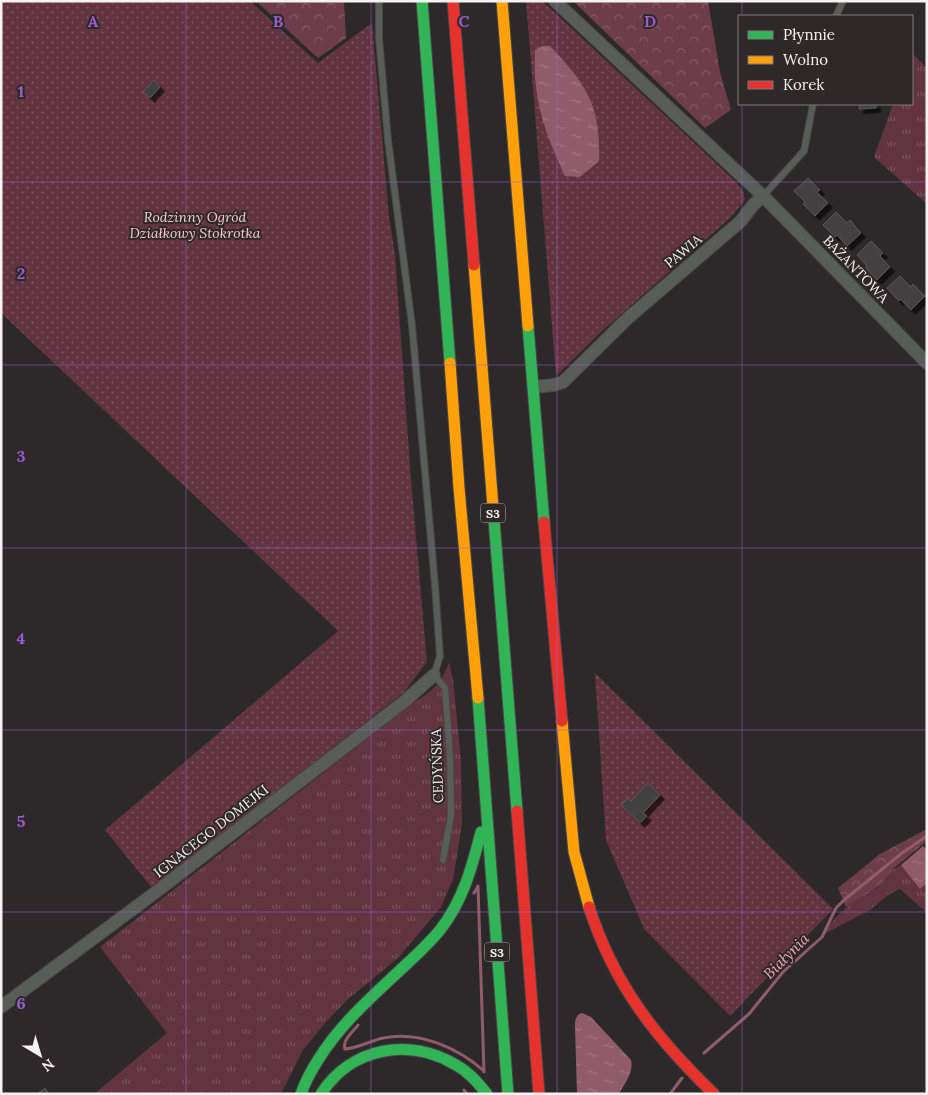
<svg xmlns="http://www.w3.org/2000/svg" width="928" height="1095" viewBox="0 0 928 1095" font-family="Lora,serif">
<defs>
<pattern id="grass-tufts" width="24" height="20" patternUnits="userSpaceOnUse" patternTransform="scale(1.25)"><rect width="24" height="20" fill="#623440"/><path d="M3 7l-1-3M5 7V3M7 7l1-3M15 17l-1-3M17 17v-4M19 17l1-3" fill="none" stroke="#79525c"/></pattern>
<pattern id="forest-crowns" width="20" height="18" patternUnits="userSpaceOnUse" patternTransform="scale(1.25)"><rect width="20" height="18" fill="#6d3d49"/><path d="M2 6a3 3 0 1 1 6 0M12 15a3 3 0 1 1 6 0" fill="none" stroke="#825a64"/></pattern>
<pattern id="garden-dots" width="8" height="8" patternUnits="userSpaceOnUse" patternTransform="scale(1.25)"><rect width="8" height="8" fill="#623440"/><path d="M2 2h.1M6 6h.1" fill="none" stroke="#79525c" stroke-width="1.8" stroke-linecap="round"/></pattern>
<pattern id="water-ripples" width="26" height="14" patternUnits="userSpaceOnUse" patternTransform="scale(1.25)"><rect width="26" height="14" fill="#915c69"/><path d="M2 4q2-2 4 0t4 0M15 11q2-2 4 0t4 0" fill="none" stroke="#a1747f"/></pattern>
<filter id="shadow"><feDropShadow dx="4.5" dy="4.5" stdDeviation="0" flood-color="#0009"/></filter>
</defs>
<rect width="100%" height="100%" fill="#2d292a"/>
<!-- grass -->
<path fill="url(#grass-tufts)" d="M912 53 927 68V204L874 157 893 104H912Z
M449 662 453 679 461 761 462 824 453 879 441 907 398 958 347 1000 326 1022 303 1050 281 1094H94L167 1033 100 947 413 703C433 691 441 684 449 662Z
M901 865 920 888 927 883V913L900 889 888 895 870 910 824 934C835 915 847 906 866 894 871 891 878 888 882 884 889 876 891 869 901 865Z"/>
<!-- forest -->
<path fill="url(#forest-crowns)" d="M256 1H344L346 38 318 58Z
M573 1H708L720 72 731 110 705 128Z
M927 829V841L894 868 882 884 846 907 838 888 880 854Z"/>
<!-- garden -->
<path fill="url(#garden-dots)" d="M1 1H250L318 63 372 23 389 217 395 255 411 480 427 662 403 693 152 888 105 830 338 631 1 313Z
M526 1H542L551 9 735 181 743 191 745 200 729 219 602 331 556 376Z
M595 673 833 909 730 1016 644 929 606 840Z"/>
<!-- water -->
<path fill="url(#water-ripples)" d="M542 46H550C587 85 601 106 599 161L580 177 565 176C552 148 539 118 536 86 534 74 535 62 535 50Z
M923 846 927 850V883L920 889 901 865Z
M582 1013 591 1017 631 1060C634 1072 625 1083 619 1094H577L575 1027C575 1021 575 1015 582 1013Z"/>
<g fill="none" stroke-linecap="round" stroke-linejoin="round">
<!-- stream -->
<path stroke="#915c69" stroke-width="3" d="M474 893 478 886 484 1072
M358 1025C353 1032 342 1040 345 1049 358 1048 370 1041 383 1038 419 1031 457 1047 484 1071
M704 1053 749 1014 783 972 822 937 836 908 844 900 902 853 927 836
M464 1090 467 1094
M670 1094 682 1078"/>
</g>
<!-- building -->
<path fill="#423f40" stroke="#5d595a" filter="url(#shadow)" d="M154 80 160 87 150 98 143 92Z
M859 104H876V108L859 109Z
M808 178 820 190 817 192 828 203 815 216 803 204 805 202 794 191Z
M836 212 847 223 850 220 861 233 847 246 837 235 835 237 823 225Z
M871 241 883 253 880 256 890 267 877 280 866 268 867 266 857 255Z
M900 276 911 287 913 284 925 296 911 310 900 299 899 301 887 288Z
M648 783 660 795 643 813 647 816 640 823 621 805 628 798 631 801Z
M45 1088 49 1094H37Z"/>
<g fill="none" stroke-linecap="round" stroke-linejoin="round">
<!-- lane casing -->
<g stroke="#484646" stroke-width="8">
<path id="lane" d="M379 1V38L388 140 412 325 435 585 440 656 434 675 445 688 450 755 451 815 443 860
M836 16 843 1
M763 196 804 151 813 104"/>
</g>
<!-- street casing -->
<g stroke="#484646" stroke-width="14">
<path id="street" d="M555 1 763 196 927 363
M534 387 554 385 563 382 628 318 741 221 753 205 763 196
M1 1007 152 895 405 701 434 675"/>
</g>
<!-- fast casing -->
<g stroke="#484646" stroke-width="13">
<path id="fast" d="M422 1 450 363
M528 326 544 522
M493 507 517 811
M478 698 508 1094
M301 1094C305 1082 311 1071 318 1060 339 1026 368 1000 397 973 412 959 427 946 440 930 463 901 472 867 481 832
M321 1094C351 1047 410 1037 456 1065 469 1072 478 1083 487 1094"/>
</g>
<!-- slow casing -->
<g stroke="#484646" stroke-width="13">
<path id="slow" d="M502 1 528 326
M474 265 493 507
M450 363 459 488 478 698
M562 721 574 852 589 907"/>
</g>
<!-- jam casing -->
<g stroke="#484646" stroke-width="13">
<path id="jam" d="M453 1 474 265
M544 522 562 721
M517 811 539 1094
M589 907C614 985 656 1038 714 1094"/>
</g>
<!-- lane -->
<use href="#lane" stroke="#585d58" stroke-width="6"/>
<!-- street -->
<use href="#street" stroke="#585d58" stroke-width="12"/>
<!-- fast -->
<use href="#fast" stroke="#30b455" stroke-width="11"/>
<!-- slow -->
<use href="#slow" stroke="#ff9f0a" stroke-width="11"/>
<!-- jam -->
<use href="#jam" stroke="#e5322d" stroke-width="11"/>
</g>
<!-- grid -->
<path fill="none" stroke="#9a5ecc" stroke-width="1" stroke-opacity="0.55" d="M186 1V1094M371 1V1094M557 1V1094M742 1V16M742 104V1094M1 182H927M1 365H927M1 548H927M1 730H927M1 912H927"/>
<g text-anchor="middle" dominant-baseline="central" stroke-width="4" stroke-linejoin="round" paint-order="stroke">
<!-- shield labels -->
<g fill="#2e2829" stroke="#bab5b6" stroke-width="1">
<rect x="480.5" y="503.5" width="25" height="19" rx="4"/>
<rect x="484.5" y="942.5" width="25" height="19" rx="4"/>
</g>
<g font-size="12" font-weight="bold" fill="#f6f2f3">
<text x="493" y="513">S3</text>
<text x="497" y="952">S3</text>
</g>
<!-- park labels -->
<g font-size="14" font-style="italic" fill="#fec7d3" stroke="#2e2829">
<text x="195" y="217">Rodzinny Ogród<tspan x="195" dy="16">Działkowy Stokrotka</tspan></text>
</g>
<!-- street labels -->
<g font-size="14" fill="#f6f2f3" stroke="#2e2829">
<text transform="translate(683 251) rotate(-40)">PAWIA</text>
<text transform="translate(856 269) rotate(46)">BAŻANTOWA</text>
<text transform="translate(437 766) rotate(-92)">CEDYŃSKA</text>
<text transform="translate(211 831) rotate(-38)">IGNACEGO DOMEJKI</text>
</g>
<!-- water labels -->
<g font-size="15" font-style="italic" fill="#fba3b8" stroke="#2e2829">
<text transform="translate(786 956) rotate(-45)">Białynia</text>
</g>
</g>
<g font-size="16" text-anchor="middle" font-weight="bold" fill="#9a5ecc" stroke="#2e2829" stroke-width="4" stroke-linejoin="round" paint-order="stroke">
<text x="93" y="27">A</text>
<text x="278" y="27">B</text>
<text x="464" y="27">C</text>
<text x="650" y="27">D</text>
<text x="21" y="97">1</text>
<text x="21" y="279">2</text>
<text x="21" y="462">3</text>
<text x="21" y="644">4</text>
<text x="21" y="827">5</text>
<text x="21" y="1009">6</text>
</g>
<!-- border -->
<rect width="928" height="1095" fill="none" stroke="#f6f2f3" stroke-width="5"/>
<!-- legend -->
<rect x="738" y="15" width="175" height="90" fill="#2e2829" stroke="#7e797a"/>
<rect x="748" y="31" width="25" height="8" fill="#30b455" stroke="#7e797a"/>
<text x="783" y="40" font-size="15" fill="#f6f2f3">Płynnie</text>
<rect x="748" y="56" width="25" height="8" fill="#ff9f0a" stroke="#7e797a"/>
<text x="783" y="65" font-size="15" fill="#f6f2f3">Wolno</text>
<rect x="748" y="81" width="25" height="8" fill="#e5322d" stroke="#7e797a"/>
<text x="783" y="90" font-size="15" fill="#f6f2f3">Korek</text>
<!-- north arrow -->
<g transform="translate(40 1055) rotate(142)" stroke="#2e2829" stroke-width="4" paint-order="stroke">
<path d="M0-4L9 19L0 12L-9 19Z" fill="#f6f2f3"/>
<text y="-8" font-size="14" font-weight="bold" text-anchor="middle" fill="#f6f2f3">N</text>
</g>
</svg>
